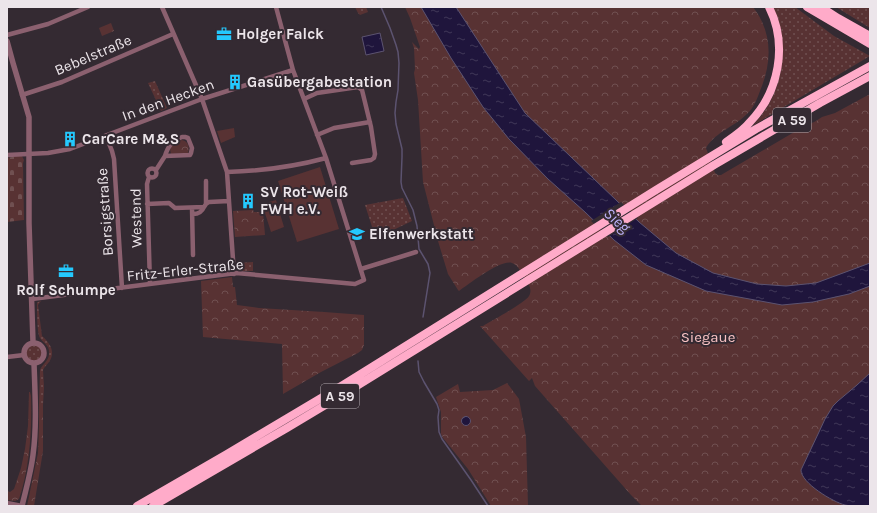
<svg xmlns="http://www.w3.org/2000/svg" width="877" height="513" viewBox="0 0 877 513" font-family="Karla,sans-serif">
<defs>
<pattern id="grass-dots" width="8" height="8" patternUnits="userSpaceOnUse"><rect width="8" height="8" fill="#583233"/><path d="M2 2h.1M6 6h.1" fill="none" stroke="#705051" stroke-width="1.8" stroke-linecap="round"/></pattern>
<pattern id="forest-crowns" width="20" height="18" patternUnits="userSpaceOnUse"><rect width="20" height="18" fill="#583233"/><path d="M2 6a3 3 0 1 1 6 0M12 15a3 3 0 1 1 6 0" fill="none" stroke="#705051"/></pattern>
<pattern id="cemetery-stones" width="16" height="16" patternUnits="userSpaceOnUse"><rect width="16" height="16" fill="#583233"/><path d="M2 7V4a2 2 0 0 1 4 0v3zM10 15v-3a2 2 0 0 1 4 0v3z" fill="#705051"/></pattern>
<pattern id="water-ripples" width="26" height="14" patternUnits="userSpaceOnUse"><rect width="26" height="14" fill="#1f153c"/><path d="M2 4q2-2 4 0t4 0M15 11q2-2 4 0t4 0" fill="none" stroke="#403758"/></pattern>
</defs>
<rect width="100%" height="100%" fill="#342a32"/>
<!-- grass -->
<path fill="url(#grass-dots)" d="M355 7H366L368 12 360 15 358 13Z
M773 7H795L834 36 870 56 752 126C784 94 790 48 773 7Z
M836 7H870V28Z
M155 81 167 108 161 111 148 83Z
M403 198 412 221 389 232 375 236 365 205Z
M253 262V271H242L238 267V263Z
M41 301 38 305 42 336C50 343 56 352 49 362 47 365 44 367 43 370L44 387 43 405H39L40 370C42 364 49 361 49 354 50 345 44 344 40 338 37 333 37 310 37 303L38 302Z
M26 353a8 8 0 1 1 16 0a8 8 0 1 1-16 0Z"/>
<!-- forest -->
<path fill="url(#forest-crowns)" d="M405 7H753C773 33 772 62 760 91 757 99 754 107 748 113 736 126 715 132 706 148L715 173 718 175H721L796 131 816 121 822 117 835 113 870 94V506H642L631 495 535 386 532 378 529 381 480 326H483C491 321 525 303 529 296 533 289 528 283 524 277 521 272 518 265 512 263 501 259 469 284 459 291L458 290 448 274 438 241 423 182 418 100 414 73 415 69 414 48 412 42 419 49 420 47 410 18Z
M111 23 114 31 102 36 99 28Z
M182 140C188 141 190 147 188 153L171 154 170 149 174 142Z
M253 210 254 212H263L265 235 235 237 233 211Z
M232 277 233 287H235L237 305 259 308 324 312 364 315V345L362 350 358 353 321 372 283 394 282 344 203 337 201 281Z
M507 383 519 399 526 437 528 506H491L468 469 443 438 441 434V412L436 397 458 384 460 392 493 390Z
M29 392H30L31 396C32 430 30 466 19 499L15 501 7 500V491L10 492 14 489 21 468 25 449 28 426Z
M39 405H43V451L34 506H27L38 453 39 426Z"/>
<!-- cemetery -->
<path fill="url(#cemetery-stones)" d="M17 156H22L24 160 23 163 24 220 7 222V158Z"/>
<!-- garden -->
<path fill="#583233" d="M234 128 235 137 221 143 217 131Z
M320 167 339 229 297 242 278 181Z
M276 200 284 227 271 232 262 204Z"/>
<!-- water -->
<path fill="url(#water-ripples)" stroke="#5c5370" d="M421 7H456L525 113 639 222 676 253 713 273 757 284 786 286 816 283 870 263V286L849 294 813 302 782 305 706 291 646 265 614 240 585 212 548 179 509 139 483 107 451 58Z
M380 33 384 51 366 55 362 37Z
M870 373V506C862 506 853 507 845 505 833 502 801 483 801 470L819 432 825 419 833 406 838 401 857 385Z
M461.5 421a4.5 4.5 0 1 1 9 0a4.5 4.5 0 1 1-9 0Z"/>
<!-- pier -->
<path fill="#342a32" d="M621 202 638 218 608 237 591 221Z"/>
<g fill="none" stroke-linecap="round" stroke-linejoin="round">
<!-- stream -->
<path stroke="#5c5370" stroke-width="1.5" d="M381 7 390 28 396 45 398 52 399 63 398 90 396 102 395 113 396 124 402 149V157L401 182 402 188 413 210 417 226 419 249 428 264 430 273 423 317
M418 361 419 372 424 382 437 404 439 410 438 417 439 432 442 439 471 480 488 506"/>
<!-- minor -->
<path stroke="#8b606f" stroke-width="4.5" d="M162 7 202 99 227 172 234 274
M7 35 48 24 88 7
M22 95 62 82 173 34
M304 99 317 93 358 87 362 90 371 127 375 154 374 158 371 160 352 163
M317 135 334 128 370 122
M106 136 112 151 114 159 122 288
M182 137H185L188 138 192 148 191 153 190 155 165 156C168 146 172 141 182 137Z
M7 155 48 153 70 149 202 99 293 70
M147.5 173a4.5 4.5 0 1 1 9 0a4.5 4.5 0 1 1-9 0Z
M156 170 165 156
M227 172C260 171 293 167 326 158
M149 177 147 184 150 284
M206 181V204
M147 204 169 203 175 208 204 207 206 204 209 202 229 201
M192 208 193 255
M193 214C199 214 202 212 204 207
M361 269 416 252
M32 299 236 273 355 284 364 280 326 158 293 70 276 7
M7 357 24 355
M7 503 22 506"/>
<!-- tertiary -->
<path stroke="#8b606f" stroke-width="5.5" d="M7 41 13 63 29 117V223L33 342
M24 353a10 10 0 1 1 20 0a10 10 0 1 1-20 0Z
M22 506C26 489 31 472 33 455 37 425 35 394 34 363"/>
<!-- motorway -->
<path stroke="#ffabc9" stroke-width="8" d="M807 7 870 44
M821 7 838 18 870 36
M726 142C735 136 744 130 750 122 779 92 788 45 769 7
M137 506 227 454 343 385 656 190 756 129 870 66
M153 506 287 428 347 392 714 165 820 103 870 76"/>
</g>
<!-- icons -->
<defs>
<g id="office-bare" transform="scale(1.2)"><path d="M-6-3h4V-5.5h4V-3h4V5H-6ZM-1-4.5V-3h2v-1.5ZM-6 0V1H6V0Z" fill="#24c9fe" stroke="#342a32" stroke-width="2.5" paint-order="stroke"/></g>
<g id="building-bare" transform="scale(1.2)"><path d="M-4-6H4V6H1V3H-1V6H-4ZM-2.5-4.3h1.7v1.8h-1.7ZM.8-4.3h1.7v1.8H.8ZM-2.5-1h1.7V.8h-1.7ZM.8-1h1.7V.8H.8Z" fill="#24c9fe" stroke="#342a32" stroke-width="2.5" paint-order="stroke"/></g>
<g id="school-bare" transform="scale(1.2)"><path d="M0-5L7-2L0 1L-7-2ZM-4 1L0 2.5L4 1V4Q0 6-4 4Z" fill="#24c9fe" stroke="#342a32" stroke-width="2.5" paint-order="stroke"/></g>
</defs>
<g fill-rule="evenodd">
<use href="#office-bare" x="224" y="34"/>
<use href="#building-bare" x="235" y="82"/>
<use href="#building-bare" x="70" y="139"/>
<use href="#building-bare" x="248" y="201"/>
<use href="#school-bare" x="357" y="234"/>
<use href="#office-bare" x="66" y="271"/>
</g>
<g text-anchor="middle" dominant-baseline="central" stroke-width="4" stroke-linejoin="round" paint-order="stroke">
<!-- shield labels -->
<g fill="#342a32" stroke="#b5adb3" stroke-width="1">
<rect x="773" y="108" width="38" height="24" rx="3"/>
<rect x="321" y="384" width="38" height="24" rx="3"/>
</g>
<g font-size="14" font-weight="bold" fill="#ece5ea">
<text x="792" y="120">A 59</text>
<text x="340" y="396">A 59</text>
</g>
<!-- poi labels -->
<g font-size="15" font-weight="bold" fill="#ece5ea" stroke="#342a32" text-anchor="start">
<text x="236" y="34">Holger Falck</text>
<text x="247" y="82">Gasübergabestation</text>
<text x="82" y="139">CarCare M&amp;S</text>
<text x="260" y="192">SV Rot-Weiß<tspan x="260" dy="17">FWH e.V.</tspan></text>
<text x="369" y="234">Elfenwerkstatt</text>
<text x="66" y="290" text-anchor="middle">Rolf Schumpe</text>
</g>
<!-- street labels -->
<g font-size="15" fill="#ece5ea" stroke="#342a32">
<text transform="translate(93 55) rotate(-23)">Bebelstraße</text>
<text transform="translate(168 100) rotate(-20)">In den Hecken</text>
<text transform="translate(105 212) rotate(-94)">Borsigstraße</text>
<text transform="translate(136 218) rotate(-91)">Westend</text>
<text transform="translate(185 270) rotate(-6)">Fritz-Erler-Straße</text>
</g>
<!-- park labels -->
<g font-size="15" fill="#f9c3c4" stroke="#342a32">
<text x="708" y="337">Siegaue</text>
</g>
<!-- water labels -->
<g font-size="16" font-style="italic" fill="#beb3fb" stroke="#342a32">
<text transform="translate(617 220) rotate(41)">Sieg</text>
</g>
</g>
<!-- border -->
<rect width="877" height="513" fill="none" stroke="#ece5ea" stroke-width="16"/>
</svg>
